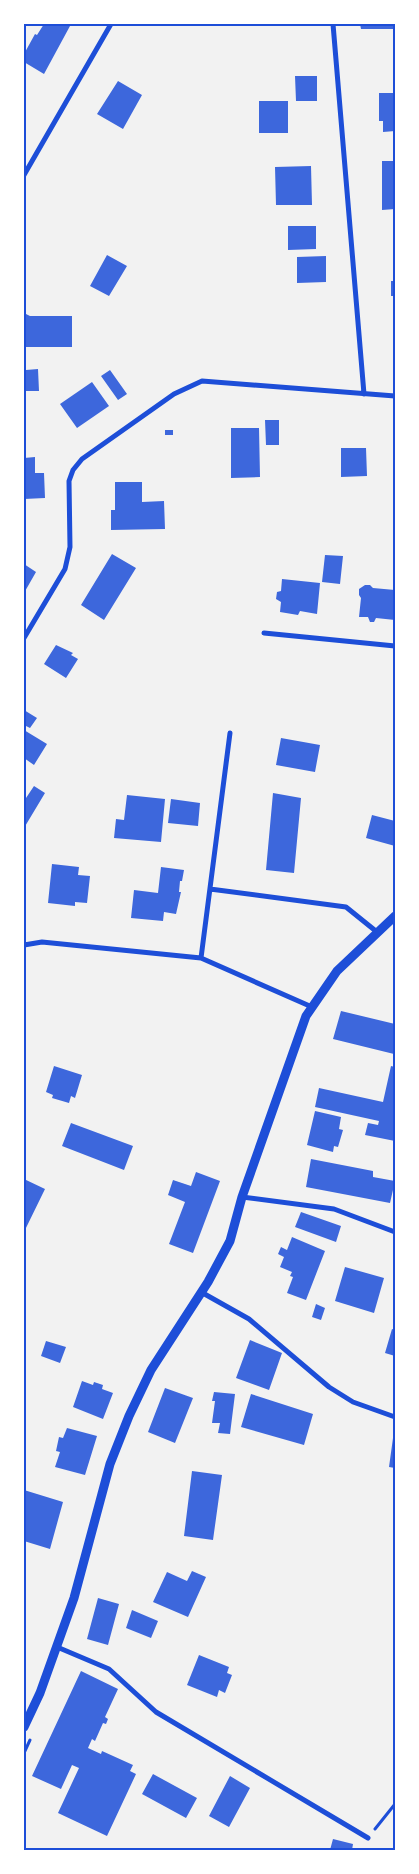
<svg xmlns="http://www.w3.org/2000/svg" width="419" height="1874" viewBox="0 0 419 1874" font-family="Signika,sans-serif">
<rect width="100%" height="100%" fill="#f2f2f2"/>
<!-- building -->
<path fill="#3d67dc" d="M44 24H67L70 26 44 74 24 62V54L35 34 37 35Z
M360 24H395V29H361Z
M295 76H317V101H296Z
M118 81 142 95 123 129 97 114Z
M379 93H395V131L383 132V121H379Z
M259 101H288V133H259Z
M382 161H395V209L382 210Z
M311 166 312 205H276L275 167Z
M288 226H316V249L288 250Z
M107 255 127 266 109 296 90 286Z
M326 256V282L297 283V257Z
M391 281H395V296H391Z
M24 313 30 316H72V347H24Z
M38 369 39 391H26V370Z
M110 370 127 394 118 400 101 376Z
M92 382 109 406 77 428 60 404Z
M265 420H279V445H266Z
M231 428H259L260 477 231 478Z
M165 430H173V435H165Z
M341 448H366L367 476 341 477Z
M35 457V473H44L45 498 24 499V458Z
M115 482H142V502L164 501 165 529 111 530V510H115Z
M112 554 136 568 104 620 81 605Z
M325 555 343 556 340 584 322 582Z
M24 564 36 572 24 593Z
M282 579 320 583 317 614 300 611 298 615 280 612 281 602 276 599 277 592 281 591Z
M365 585H370L373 588 395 590V620L376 618 374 622H370L368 617H359L361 598 359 595V589Z
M56 645 73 653 71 655 78 659 66 678 44 664Z
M24 710 37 718 30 728 26 726 24 730Z
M24 730 47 744 34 765 24 758Z
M281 738 320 745 315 772 276 765Z
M34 786 45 793 24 828V801Z
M273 793 301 798 294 873 266 870Z
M127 795 165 799 161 842 114 838 116 819 124 820Z
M171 799 200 803 198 826 168 823Z
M372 815 395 821V846L366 838Z
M52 864 79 867 78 875 90 876 87 903 75 902V906L48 903Z
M161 867 184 870 182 881H180L179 892H181L176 914 164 912 163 921 131 918 134 890 158 893Z
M341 1011 395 1024 394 1054 333 1039Z
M54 1066 82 1075 75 1098 71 1096 69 1103 52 1098 53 1095 46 1092Z
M391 1066 395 1067V1141L365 1135 368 1123 378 1125 379 1121 315 1107 319 1088 383 1102Z
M315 1111 341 1117 339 1129 343 1130 338 1147 334 1146 333 1152 307 1145Z
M71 1123 133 1146 124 1170 62 1146Z
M311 1159 373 1171V1177L395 1181 390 1203 306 1187Z
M196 1172 220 1181 193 1253 169 1244 185 1202 168 1195 173 1180 191 1186Z
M24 1179 45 1189 24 1232Z
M301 1212 341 1226 336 1242 295 1227Z
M292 1237 325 1251 306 1300 287 1293 293 1277 290 1276 292 1272 280 1267 284 1257 278 1254 281 1247 287 1250Z
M345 1267 384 1278 374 1313 335 1301Z
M316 1304 325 1308 321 1320 312 1317Z
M392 1329 395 1330V1356L385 1353Z
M250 1340 282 1353 269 1390 236 1378Z
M46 1341 66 1347 60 1363 41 1356Z
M82 1381 93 1385 94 1382 103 1385 102 1389 113 1393 103 1419 73 1407Z
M165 1388 193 1398 175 1443 148 1432Z
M214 1392 235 1394 230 1434 218 1433 220 1423H212L215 1401H212Z
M251 1394 313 1414 304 1445 241 1427Z
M67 1428 97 1436 85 1475 55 1467 60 1452 56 1451 59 1437 63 1438Z
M393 1438H395V1468L389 1467Z
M192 1471 222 1475 213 1540 184 1536Z
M24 1490 63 1502 50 1549 24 1541Z
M192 1571 206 1577 188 1617 153 1602 167 1572 187 1581Z
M98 1598 119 1604 108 1645 87 1639Z
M132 1610 158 1621 151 1638 126 1628Z
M199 1655 229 1667 227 1673 232 1675 225 1693 219 1690 217 1697 187 1685Z
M81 1671 118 1689 105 1717 108 1719 106 1724 103 1723 95 1741 92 1739 88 1748 101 1754 102 1751 133 1765 130 1771 136 1774 107 1836 58 1813 79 1768 72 1765 61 1789 32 1776Z
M153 1774 197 1798 186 1818 142 1794Z
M230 1776 250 1788 229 1827 209 1816Z
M333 1839 353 1844 352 1850H330Z"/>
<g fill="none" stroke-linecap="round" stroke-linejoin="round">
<!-- path -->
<path stroke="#1d4ed8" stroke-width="3" d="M24 1753 30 1740
M375 1829 395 1804"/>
<!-- minor -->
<path stroke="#1d4ed8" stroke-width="5" d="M333 24 364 394
M24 175 111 24
M264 633 395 646
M24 638 65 569 70 547 69 481 73 470 82 459 174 394 202 381 395 396
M210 889 346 907 377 932
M24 945 42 942 201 958 312 1007
M201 958 230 733
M242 1197 334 1209 395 1232
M201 1292 249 1319 329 1387 353 1402 395 1417
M57 1647 109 1669 156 1712 368 1838"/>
<!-- tertiary -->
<path stroke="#1d4ed8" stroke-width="9" d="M24 1727 40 1693 74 1598 110 1464 129 1416 151 1370 208 1282 230 1241 242 1197 306 1016 337 971 395 916"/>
</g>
<!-- border -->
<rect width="419" height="1874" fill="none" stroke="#ffffff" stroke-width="50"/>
<rect x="25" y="25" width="369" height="1824" fill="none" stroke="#1d4ed8" stroke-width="2"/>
</svg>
